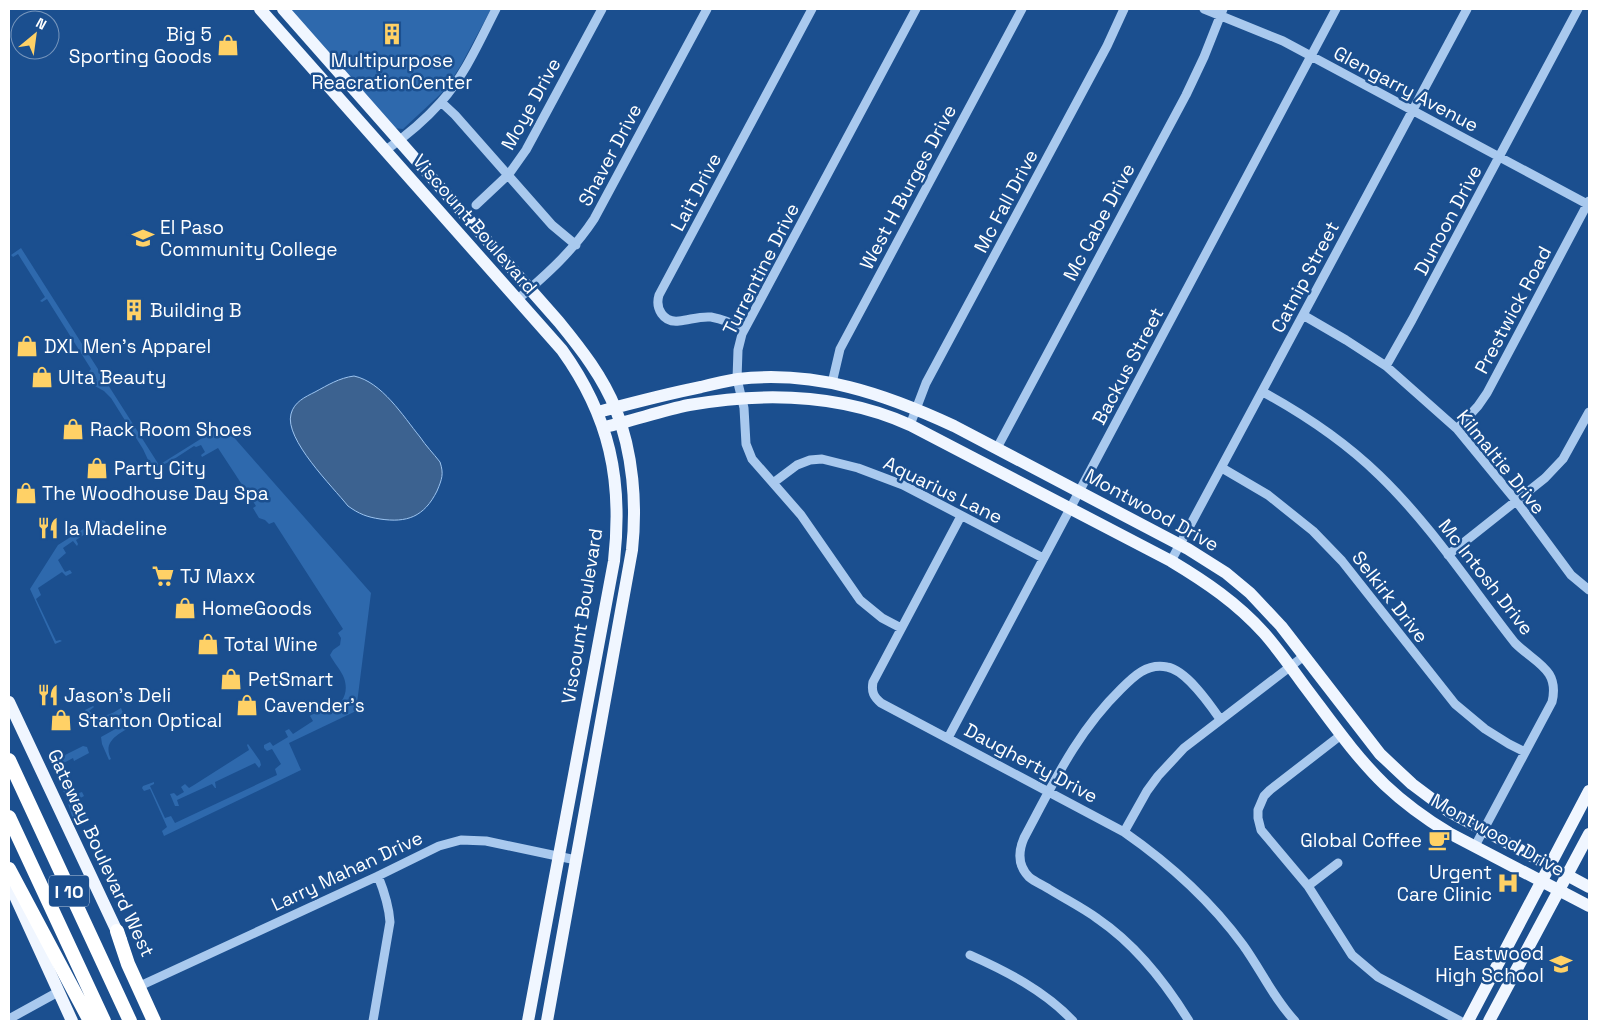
<svg xmlns="http://www.w3.org/2000/svg" width="1598" height="1030" viewBox="0 0 1598 1030" font-family="'Space Grotesk',sans-serif">
<rect width="100%" height="100%" fill="#1b4f8f"/>
<!-- green -->
<path fill="#2e69ad" d="M288 9H491L461 65 446 89 403 129 393 128Z
M21 248 159 465 223 425 371 593 356 711 289 743 301 770 164 836 162 831 167 827 150 789 144 791 142 788 143 786 154 782V784L150 786 165 818 171 816 175 823 277 775 275 769 281 764 272 749 267 751 264 748V745L270 742 273 746 288 737 285 731 289 729 293 734 313 721 310 716 311 715C317 712 323 712 330 709 343 705 349 692 344 678 341 670 334 663 330 655L333 650 340 645 341 638 338 633 343 629 274 522 269 524 265 520 259 518 253 508 256 506 218 448 202 457 201 455 205 452 201 445 196 447 194 446 171 461 158 467 150 464 143 449 111 398 104 391 93 385V382L97 380 93 372 87 374 91 369 47 299 42 302 40 301 45 297 18 254 13 257 11 255Z
M99 519 105 521 108 526 107 527 103 522 76 540 78 544 77 546 73 541 63 548 66 553 58 560 65 572 70 570 72 573 66 576 62 572 38 588 41 595 36 599 56 641 60 640 62 641 55 644 30 589 58 545Z
M93 706 94 707 89 711C100 720 110 715 121 708L123 713 102 724 95 725 85 710Z
M128 722 132 726C119 734 102 741 111 759L109 760 102 744 101 737Z
M248 744 260 761 261 765 259 768 255 763 215 782 216 788H215L212 784 177 800 179 806H175L170 794 174 793 177 796 184 792 181 787 185 784 189 788 194 785 249 750 247 745Z
M83 746 87 747 89 753 74 761 73 758 60 765 73 795 82 792 84 796 75 801 81 814 85 813 88 818H81L74 823 66 797 52 766 57 759Z"/>
<!-- water -->
<path fill="#3c6290" stroke="#9cc4f0" d="M354 376C382 382 403 416 420 437 426 446 433 453 440 462 444 474 442 479 437 491 424 517 407 523 380 519 367 517 359 514 348 506 333 487 284 439 291 414 294 402 305 397 315 392 328 385 339 378 354 376Z"/>
<g fill="none" stroke-linecap="round" stroke-linejoin="round">
<!-- minor -->
<path stroke="#a9c9ee" stroke-width="9" d="M1204 9 1283 41 1589 205
M441 102 455 115 552 225 576 245
M386 150C406 136 425 120 441 102 465 75 480 40 496 9
M476 205 509 174 526 150 602 9
M518 299C546 275 573 251 594 219L707 9
M1303 315 1346 340 1386 366 1457 429 1517 502 1571 575 1589 590
M744 330C734 324 723 319 711 317 699 316 690 320 679 321 663 323 655 308 659 295L812 9
M1386 366 1412 320 1578 9
M832 383 840 349 1022 9
M1263 392C1305 415 1344 441 1379 475 1431 525 1471 587 1515 643 1535 663 1560 669 1552 702L1475 846
M910 425 926 383 1107 46 1124 9
M1457 429 1478 406 1487 393 1589 201
M997 448 1186 95 1204 57 1223 9
M1222 468 1268 495 1313 531 1342 561 1455 704 1485 729 1509 744 1525 752
M773 483 797 465 810 460 822 459 858 468 903 485 1043 558
M961 516 873 682C871 692 874 697 881 703L1124 832C1170 864 1210 900 1243 945 1261 970 1274 999 1295 1021
M1448 555 1545 478 1563 459 1589 412
M1171 561 1467 9
M901 628 882 618 860 600 801 515 752 459 746 444 744 408 737 379 738 350 742 334 916 9
M1341 735 1270 790 1264 796 1258 810V818L1261 830 1308 886 1352 955 1378 977 1460 1021
M948 738 1336 9
M1124 832 1147 791 1158 776 1184 748 1304 656
M1308 886 1338 863
M970 955C1006 971 1045 991 1073 1021
M142 985 378 876 439 846 461 840 486 841 576 860
M9 1019 58 992
M373 1021 390 922C389 905 384 891 378 876
M1189 1021C1165 982 1136 945 1098 919 1083 908 1065 899 1049 889 1043 885 1035 882 1029 877 1018 866 1018 852 1024 838 1053 784 1076 733 1121 689 1134 676 1147 663 1167 667 1186 670 1209 703 1220 719"/>
<!-- major -->
<path stroke="#f0f6ff" stroke-width="12" d="M260 9 562 350C610 417 623 480 614 561L528 1021
M283 9 559 322C581 349 603 377 616 410 633 453 637 504 632 550L547 1021
M598 412C632 403 666 394 701 387 713 384 726 381 738 379 816 370 885 394 954 426L1188 549 1226 573 1250 593 1281 626 1380 754 1412 784 1448 811 1589 887
M604 427C632 421 660 411 689 405 763 392 841 394 910 425L1171 561C1206 582 1237 603 1264 633 1279 650 1292 669 1306 688 1331 721 1355 756 1385 785 1404 803 1426 819 1449 833L1589 906
M9 702 121 940
M9 883 72 1021
M1468 1021 1589 791
M1489 1021 1589 834"/>
<!-- highway -->
<path stroke="#fff" stroke-width="14" d="M9 760 130 1021
M9 817 104 1021
M9 869 90 1021
M117 931 128 964 154 1021"/>
</g>
<!-- icons -->
<defs>
<g id="building-bare" transform="scale(1.725)"><path d="M-4-6H4V6H1V3H-1V6H-4ZM-2.5-4.3h1.7v1.8h-1.7ZM.8-4.3h1.7v1.8H.8ZM-2.5-1h1.7V.8h-1.7ZM.8-1h1.7V.8H.8Z" fill="#ffd166" stroke="#1b4f8f" stroke-width="2.5" paint-order="stroke"/></g>
<g id="shop-bare" transform="scale(1.725)"><path d="M-5-2.5h2.3a2.7 3.5 0 0 1 5.4 0H5L5.5 6h-11ZM-1.5-2.5h3a1.5 2.3 0 0 0-3 0Z" fill="#ffd166" stroke="#1b4f8f" stroke-width="2.5" paint-order="stroke"/></g>
<g id="university-bare" transform="scale(1.725)"><path d="M0-5L7-2L0 1L-7-2ZM-4 1L0 2.5L4 1V4Q0 6-4 4Z" fill="#ffd166" stroke="#1b4f8f" stroke-width="2.5" paint-order="stroke"/></g>
<g id="restaurant-bare" transform="scale(1.725)"><path d="M-5-6h1v4h1v-4h1v4h1v-4h1v5L-1.5 .5V6h-2V.5L-5-1ZM5-6V6H3V1.5H1.5Q1.5-4 5-6Z" fill="#ffd166" stroke="#1b4f8f" stroke-width="2.5" paint-order="stroke"/></g>
<g id="supermarket-bare" transform="scale(1.725)"><path d="M-6-5.5h2.5l.6 2H6L4.5 2H-2.5L-4.4-4H-6ZM-1.5 3.2a1.3 1.3 0 1 0 .1 0ZM3 3.2a1.3 1.3 0 1 0 .1 0Z" fill="#ffd166" stroke="#1b4f8f" stroke-width="2.5" paint-order="stroke"/></g>
<g id="cafe-bare" transform="scale(1.725)"><path d="M-5.5-4.5H6V0H3Q3 3.5 0 3.5H-2.5Q-5.5 3.5-5.5 0ZM3-3.2v2h1.7v-2ZM-6 4.5H4V6H-6Z" fill="#ffd166" stroke="#1b4f8f" stroke-width="2.5" paint-order="stroke"/></g>
<g id="hospital-bare" transform="scale(1.725)"><path d="M-5-5h3v3.5h4V-5h3V5h-3V1.5h-4V5h-3Z" fill="#ffd166" stroke="#1b4f8f" stroke-width="2.5" paint-order="stroke"/></g>
<g id="school-bare" transform="scale(1.725)"><path d="M0-5L7-2L0 1L-7-2ZM-4 1L0 2.5L4 1V4Q0 6-4 4Z" fill="#ffd166" stroke="#1b4f8f" stroke-width="2.5" paint-order="stroke"/></g>
</defs>
<g fill-rule="evenodd">
<use href="#building-bare" x="392" y="34"/>
<use href="#shop-bare" x="228" y="45"/>
<use href="#university-bare" x="143" y="238"/>
<use href="#building-bare" x="134" y="310"/>
<use href="#shop-bare" x="27" y="346"/>
<use href="#shop-bare" x="42" y="377"/>
<use href="#shop-bare" x="73" y="429"/>
<use href="#shop-bare" x="97" y="468"/>
<use href="#shop-bare" x="26" y="493"/>
<use href="#restaurant-bare" x="48" y="528"/>
<use href="#supermarket-bare" x="163" y="576"/>
<use href="#shop-bare" x="185" y="608"/>
<use href="#shop-bare" x="208" y="644"/>
<use href="#shop-bare" x="231" y="679"/>
<use href="#restaurant-bare" x="48" y="695"/>
<use href="#shop-bare" x="247" y="705"/>
<use href="#shop-bare" x="61" y="720"/>
<use href="#cafe-bare" x="1439" y="840"/>
<use href="#hospital-bare" x="1508" y="883"/>
<use href="#school-bare" x="1561" y="964"/>
</g>
<g text-anchor="middle" dominant-baseline="central" stroke-width="5" stroke-linejoin="round" paint-order="stroke">
<!-- shield labels -->
<rect fill="#1b4f8f" stroke="#bbcadd" stroke-width="1" x="49" y="875.5" width="40" height="31" rx="4"/>
<g font-size="18" font-weight="bold" fill="#fff">
<text x="69" y="891">I 10</text>
</g>
<!-- poi labels -->
<g font-size="19" fill="#fff" stroke="#1b4f8f" text-anchor="start">
<text x="212" y="34" text-anchor="end">Big 5<tspan x="212" dy="22">Sporting Goods</tspan></text>
<text x="392" y="60" text-anchor="middle">Multipurpose<tspan x="392" dy="22">ReacrationCenter</tspan></text>
<text x="160" y="227">El Paso<tspan x="160" dy="22">Community College</tspan></text>
<text x="150" y="310">Building B</text>
<text x="44" y="346">DXL Men's Apparel</text>
<text x="58" y="377">Ulta Beauty</text>
<text x="90" y="429">Rack Room Shoes</text>
<text x="114" y="468">Party City</text>
<text x="42" y="493">The Woodhouse Day Spa</text>
<text x="64" y="528">la Madeline</text>
<text x="180" y="576">TJ Maxx</text>
<text x="202" y="608">HomeGoods</text>
<text x="224" y="644">Total Wine</text>
<text x="248" y="679">PetSmart</text>
<text x="64" y="695">Jason's Deli</text>
<text x="264" y="705">Cavender's</text>
<text x="78" y="720">Stanton Optical</text>
<text x="1422" y="840" text-anchor="end">Global Coffee</text>
<text x="1492" y="872" text-anchor="end">Urgent<tspan x="1492" dy="22">Care Clinic</tspan></text>
<text x="1544" y="953" text-anchor="end">Eastwood<tspan x="1544" dy="22">High School</tspan></text>
</g>
<!-- street labels -->
<g font-size="19" fill="#fff" stroke="#1b4f8f">
<text transform="translate(1406 89) rotate(28)">Glengarry Avenue</text>
<text transform="translate(531 104) rotate(-61)">Moye Drive</text>
<text transform="translate(610 155) rotate(-62)">Shaver Drive</text>
<text transform="translate(908 187) rotate(-62)">West H Burges Drive</text>
<text transform="translate(696 192) rotate(-62)">Lait Drive</text>
<text transform="translate(1006 201) rotate(-62)">Mc Fall Drive</text>
<text transform="translate(1448 220) rotate(-62)">Dunoon Drive</text>
<text transform="translate(1099 222) rotate(-62)">Mc Cabe Drive</text>
<text transform="translate(475 224) rotate(49)">Viscount Boulevard</text>
<text transform="translate(761 269) rotate(-63)">Turrentine Drive</text>
<text transform="translate(1305 277) rotate(-62)">Catnip Street</text>
<text transform="translate(1513 310) rotate(-62)">Prestwick Road</text>
<text transform="translate(1128 366) rotate(-62)">Backus Street</text>
<text transform="translate(1501 462) rotate(51)">Kilmaltie Drive</text>
<text transform="translate(943 490) rotate(26)">Aquarius Lane</text>
<text transform="translate(1152 510) rotate(29)">Montwood Drive</text>
<text transform="translate(1486 577) rotate(52)">Mc Intosh Drive</text>
<text transform="translate(1390 597) rotate(52)">Selkirk Drive</text>
<text transform="translate(582 616) rotate(-81)">Viscount Boulevard</text>
<text transform="translate(1031 763) rotate(28)">Daugherty Drive</text>
<text transform="translate(1498 835) rotate(29)">Montwood Drive</text>
<text transform="translate(101 853) rotate(65)">Gateway Boulevard West</text>
<text transform="translate(347 871) rotate(-25)">Larry Mahan Drive</text>
</g>
</g>
<!-- border -->
<rect width="1598" height="1030" fill="none" stroke="#ffffff" stroke-width="20"/>
<!-- north arrow -->
<g transform="translate(35 35) rotate(29)"><circle r="24" fill="#1b4f8f" stroke="#7695bc"/>
<path d="M0-4L9 19L0 12L-9 19Z" fill="#ffd166"/>
<text y="-8" font-size="14" font-weight="bold" text-anchor="middle" fill="#ffffff">N</text>
</g>
</svg>
